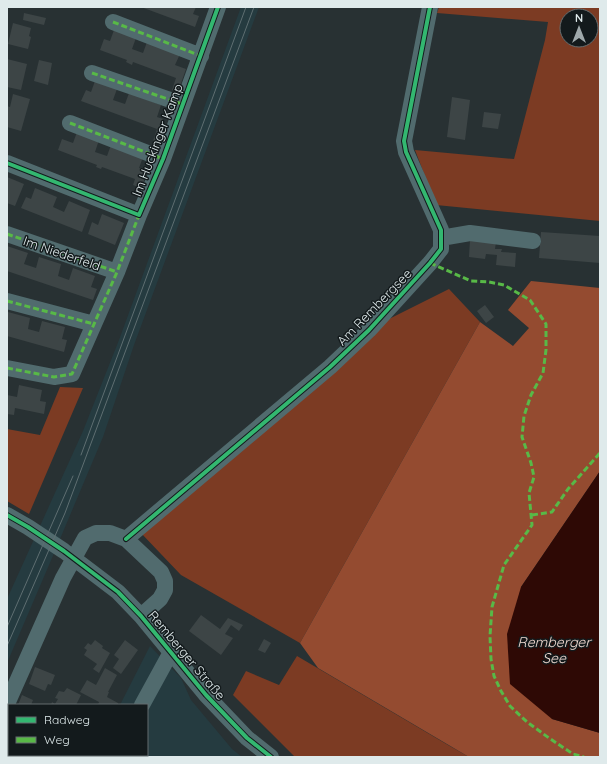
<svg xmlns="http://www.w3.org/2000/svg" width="607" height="764" viewBox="0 0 607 764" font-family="Quicksand,sans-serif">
<rect width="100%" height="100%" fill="#283133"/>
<!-- built -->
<path fill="#253b40" d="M241 7H259L134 345 103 437 52 558 7 663V599L83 431 119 340Z
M150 646 181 678 191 700 232 749 242 757H94L95 755H147V705H120Z"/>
<!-- green -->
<path fill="#7c3b23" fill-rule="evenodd" d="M439 7H600V221L436 205 415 150 514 159 545 40 548 22 437 13ZM567 16H591V40H567Z
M449 289 480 322 300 643 181 575 140 532 379 324Z
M60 387 83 388 29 514 7 501V429L40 435Z
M297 656 448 745 469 757H295L233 695 246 671 279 685Z"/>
<!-- forest -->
<path fill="#944b30" d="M531 281 600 288V471L521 587 552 719 600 733V757H582L574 754 573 757H469L318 668 300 643 480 322 513 346 529 328 508 310Z"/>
<!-- water -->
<path fill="#2e0905" d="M600 471V733L552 719 510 684 507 634 521 587Z"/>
<!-- building -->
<path fill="#3d4546" d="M141 7H196L193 14 199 16 195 27Z
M24 13 46 18 44 25 23 20Z
M13 23 31 28 29 36 31 37 28 49 8 44Z
M114 30 136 38 132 49 143 53 147 42 180 54 175 65 186 69 178 92 172 90 176 78 133 62 132 65 126 62 127 60 100 50 104 39 110 41Z
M7 59 27 64 21 90 7 87Z
M39 60 52 63 48 85 34 81Z
M95 81 117 89 113 100 125 104 129 93 161 105 157 117 163 119 159 130 163 131 159 143 153 141 157 129 81 101 86 90 91 92Z
M13 94 30 99 21 131 7 127V106L10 107Z
M452 97 470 100 465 140 447 137Z
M484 112 501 114 498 129 482 127Z
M77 132 99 140 95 152 107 156 111 145 143 157 139 168 148 171 141 188 133 185 135 179 102 167 101 169 96 167 97 165 58 150 62 139 73 143Z
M7 177 24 184 15 206 7 203Z
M35 188 57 197 53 207 64 212 69 201 90 210 82 232 21 208 26 197 31 199Z
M102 214 124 223 115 245 88 234 92 222 98 225Z
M541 232 600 236V263L539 258Z
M470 240 496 242 495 249H502L501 252 516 253 515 267 496 265 497 255 486 254 485 259 469 257Z
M7 246 28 253 24 264 36 268 39 257 61 264 58 276 69 280 73 268 95 276 91 287 97 289 93 300 7 271Z
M485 305 494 317 486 323 477 311Z
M8 312 30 318 28 329 39 332 42 321 65 327 62 339 67 340 64 352 7 336Z
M19 385 42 390 40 401 46 402 44 414 15 408 14 415 7 414V395L17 397Z
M201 615 220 629 228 618 243 625 239 631 231 625 225 634 233 638 221 655 189 631Z
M264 639 271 643 265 653 258 650Z
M95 640 103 646 102 648 110 653 99 673 93 669 97 664 84 655 87 650 84 648 88 643 91 645Z
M125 640 138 650 121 674 113 668 119 659 114 655Z
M35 667 55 675 51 685 48 684 45 691 29 684Z
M105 668 117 675 108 692H109L107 697 118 703V705H98L99 702 80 692 87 680 96 685Z
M67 688 81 695 76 705H51L52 702 55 704 58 699 55 698 59 691 64 692Z
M22 695 33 700 31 705H18Z
M28 755H51L49 757H27Z"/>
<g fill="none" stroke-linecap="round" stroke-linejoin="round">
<!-- minor -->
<path stroke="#516b6e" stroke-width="16" d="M113 22 201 56
M92 73 182 104
M70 123 163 159
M7 163 139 215 163 159 218 7
M7 234 117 272
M441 238 470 233 533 241
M7 301 94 324
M7 368 54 377 72 374 117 272 139 215
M7 515 28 527 64 551 118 592 141 616 206 695 247 738 271 757
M126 539 330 367 369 330 430 263 441 249V230L406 152 404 141 430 7
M7 704 63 578 85 538 96 533H110L126 539 161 572 165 581V590L160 599 141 616
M142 705 171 652
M114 757 115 755"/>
<!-- tram -->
<path stroke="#5e6e71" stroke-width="1" d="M81 455 246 7
M7 627 73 476
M7 646 65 513 254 7"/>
<!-- quiet -->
<path stroke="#58b947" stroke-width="3" stroke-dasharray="6 3" stroke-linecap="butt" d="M113 22 201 56
M92 73 182 104
M70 123 163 159
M7 234 117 272
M430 263 471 281 489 282 504 285 530 300 546 324V350L543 373 531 395 524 416 522 437 531 463 534 477 529 493 532 525 504 565 492 607 490 636 491 659 494 676 501 691 510 706 527 722 549 738 573 754 584 757
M7 301 94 324
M7 368 54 377 72 374 117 272 139 215
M532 515 552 512 568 489 600 453"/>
<!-- cycleway casing -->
<g stroke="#131a1c" stroke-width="6">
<path id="cycleway" d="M7 163 139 215 163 159 218 7
M7 515 28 527 64 551 118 592 141 616 206 695 247 738 271 757
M126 539 330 367 369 330 430 263 441 249V230L406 152 404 141 430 7"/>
</g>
<!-- cycleway -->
<use href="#cycleway" stroke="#33b770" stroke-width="4"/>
</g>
<g text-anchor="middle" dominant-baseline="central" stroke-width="3" stroke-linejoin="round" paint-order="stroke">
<!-- street labels -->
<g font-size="13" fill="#dfeaeb" stroke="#131a1c">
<text transform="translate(157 140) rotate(-69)">Im Huckinger Kamp</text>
<text transform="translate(62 253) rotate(19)">Im Niederfeld</text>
<text transform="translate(374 307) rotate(-46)">Am Rembergsee</text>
<text transform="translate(187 655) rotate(50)">Remberger Straße</text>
</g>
<!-- water labels -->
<g font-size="14" font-style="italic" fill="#f2d9d1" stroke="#131a1c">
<text x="554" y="642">Remberger<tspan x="554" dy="16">See</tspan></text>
</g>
</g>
<!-- border -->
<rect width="607" height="764" fill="none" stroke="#dfeaeb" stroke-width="16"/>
<!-- legend -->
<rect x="8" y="704" width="140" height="52" fill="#131a1c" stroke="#656d6f"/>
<rect x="16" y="717" width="20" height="6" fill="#33b770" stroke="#656d6f"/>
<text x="44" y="724" font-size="12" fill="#dfeaeb">Radweg</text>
<rect x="16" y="737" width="20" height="6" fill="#58b947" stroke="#656d6f"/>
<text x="44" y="744" font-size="12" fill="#dfeaeb">Weg</text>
<!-- north arrow -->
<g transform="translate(579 28)"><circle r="19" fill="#131a1c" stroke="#656d6f"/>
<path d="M0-3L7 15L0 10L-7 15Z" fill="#9fa9ab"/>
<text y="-6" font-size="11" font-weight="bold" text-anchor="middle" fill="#dfeaeb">N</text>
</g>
</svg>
